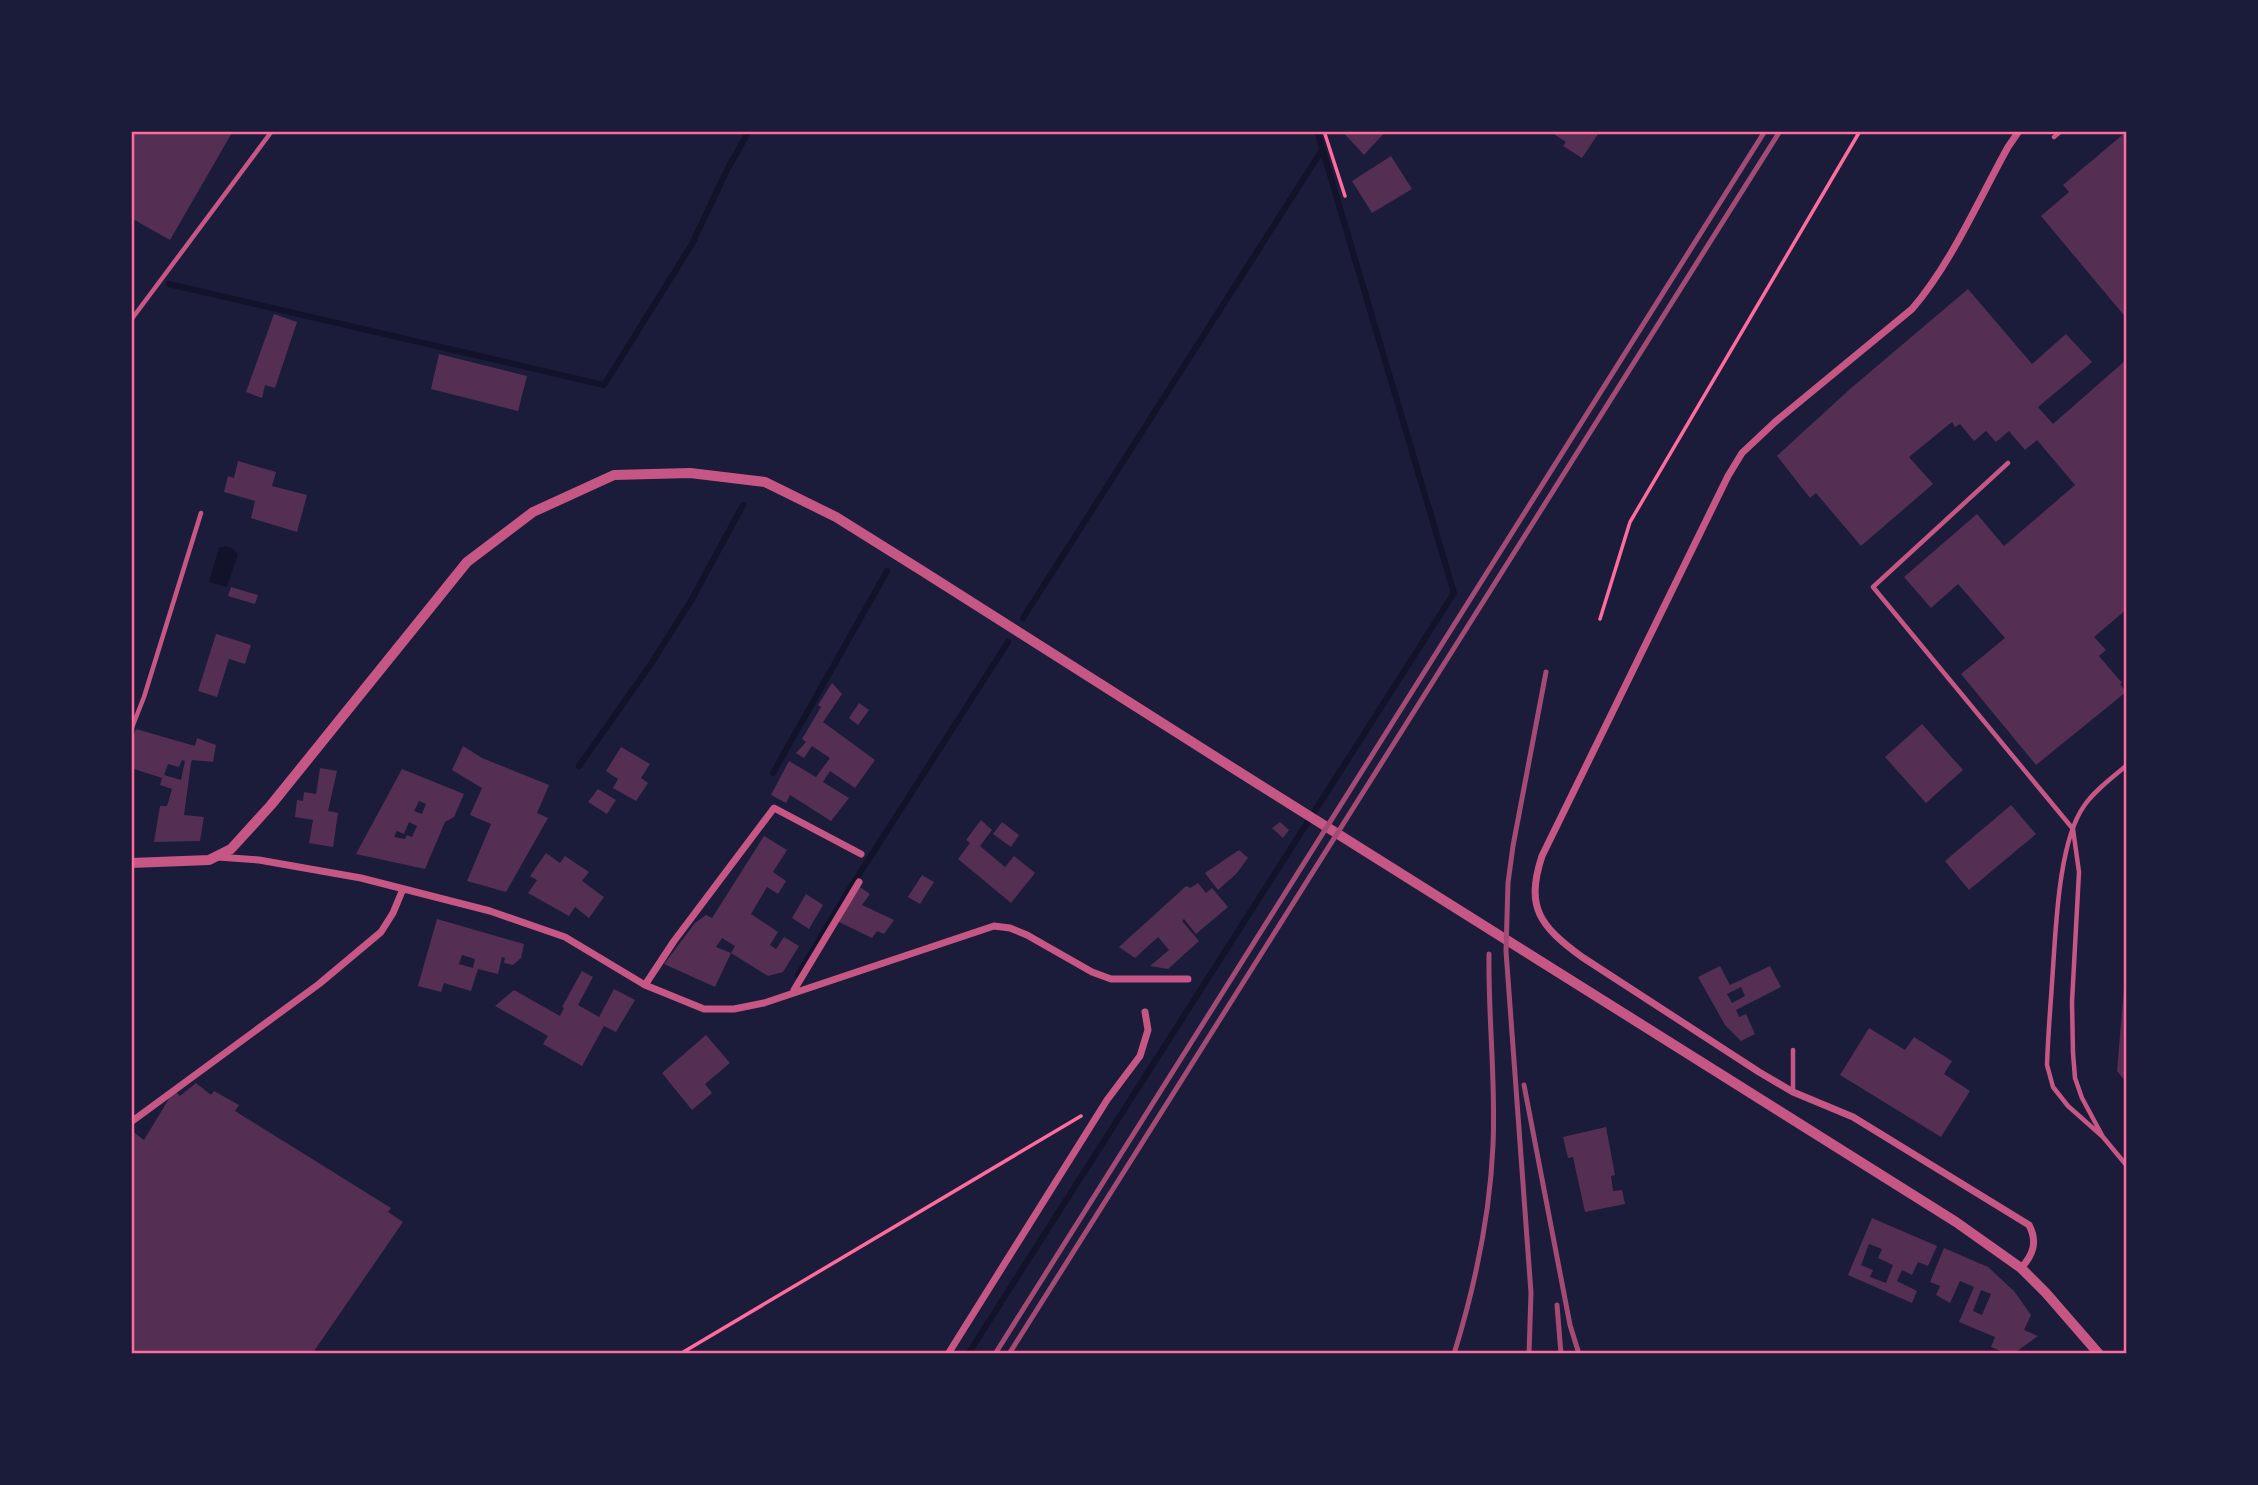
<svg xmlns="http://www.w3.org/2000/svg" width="2258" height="1485" viewBox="0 0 2258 1485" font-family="'Nunito Sans',sans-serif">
<rect width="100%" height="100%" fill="#1b1b3a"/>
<!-- water -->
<path fill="#12122b" d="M226 546 232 548 238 554 227 587 209 582 219 548Z"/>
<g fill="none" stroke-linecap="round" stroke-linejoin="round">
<!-- stream -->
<path stroke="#12122b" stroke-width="6" d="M169 284 604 385 692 244 727 170 749 131
M1023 618 1322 150
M579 766 651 664 692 599 743 505
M773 773 887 571
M798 975 849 890 1008 642
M968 1354 1454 593 1317 131"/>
</g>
<!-- building -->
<path fill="#542f53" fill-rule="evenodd" d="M131 131H233L170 240 131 218Z
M1342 131H1386L1364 155Z
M1549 131H1600L1582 158 1563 146 1566 142Z
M2127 131V319L2041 216 2069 192 2063 185Z
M1391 156 1412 189 1372 213 1352 181Z
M1968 289 2032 364 2066 334 2092 362 2038 407 2053 424 2127 359V609L2094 637 2106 650 2099 656 2122 683 2120 684 2126 692 2036 765 1961 674 2005 638 1958 584 1931 608 1904 577 1977 514 2004 546 2075 485 2037 440 2025 450 2009 431 1996 442 1986 431 1974 441 1960 424 1955 427 1952 422 1909 457 1933 484 1861 546 1816 493 1810 498 1777 456 1850 389Z
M274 314 297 322 275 388 265 385 262 398 246 392Z
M439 354 527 376 518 411 431 389Z
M238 461 276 472 272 486 307 495 297 532 251 518 255 501 224 492 228 476 234 478Z
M231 587 258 595 255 604 228 596Z
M216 634 251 645 245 664 229 659 217 697 198 691Z
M832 683 842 694 823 722 875 760 855 788 830 771 823 782 849 798 831 821 790 795 786 803 771 795 789 761 816 777 830 758 812 746 804 758 796 753 806 742 802 739 821 707 818 705Z
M859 703 869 710 858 725 849 718Z
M1922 724 1963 770 1926 803 1885 757Z
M136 729 195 746 197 738 216 745 213 762 192 760 191 763 184 815 204 817 200 841 154 842 160 806H167L172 789 160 785 162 778 131 768V744ZM182 760 185 761 181 780 164 775 168 764 179 767Z
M463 746 482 758 549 785 537 813 548 818 506 892 467 881 491 824 470 815 482 788 452 770Z
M621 747 650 764 641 778 648 783 636 801 613 788 618 779 606 771Z
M320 768 337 771 328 811 338 813 333 847 309 843 313 820 295 817 297 800 303 801 304 792 316 794Z
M402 769 464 794 454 817 445 822 425 869 356 854ZM419 801 426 804 422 814 414 811ZM409 822 417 826 412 837 407 835 405 839 394 837 397 831 404 834Z
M598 789 616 800 607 814 588 802Z
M2011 805 2036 834 1969 890 1945 861Z
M981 820 992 830 980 846 1005 867 1014 856 1035 873 1011 903 958 859 970 843 966 840Z
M1002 822 1019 835 1011 847 993 834Z
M1280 822 1289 830 1283 838 1272 828Z
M764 836 787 850 773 872 786 881 778 894 767 887 751 914 778 932 770 945 776 949 784 937 799 946 783 972 768 976 731 953 735 946 722 938 716 947 731 953 715 987 664 964 695 923 706 915 712 918Z
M1239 850 1248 858 1236 874 1218 890 1205 873Z
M546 853 560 863 565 856 589 872 582 881 604 897 589 918 575 907 569 916 528 893 537 880 530 876Z
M922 875 934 882 920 904 908 897Z
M1198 883 1206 893 1212 888 1228 907 1196 934 1184 919 1182 921 1199 941 1168 969 1150 966 1169 950 1158 937 1135 958 1119 947 1185 887 1187 886 1190 888Z
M860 887 870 894 862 905 894 920 884 934 877 931 872 938 837 921Z
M806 894 823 905 809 929 792 918Z
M437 919 524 944 521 958 513 965 504 963 505 958 502 957 498 974 478 969 471 991 444 983 441 992 418 986ZM462 955 475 959 473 968 459 964Z
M1720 966 1730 985 1770 966 1781 987 1736 1010 1739 1017 1746 1014 1755 1034 1741 1041 1725 1025 1698 977ZM1741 987 1745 996 1732 1003 1727 994Z
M582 971 593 977 578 1005 599 1017 614 989 635 1000 616 1032 604 1026 582 1066 543 1044 548 1036 495 1006 514 990 560 1016 564 1008 562 1007Z
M2125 976H2127V1083L2117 1071Z
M1869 1028 1905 1050 1914 1037 1952 1061 1944 1074 1970 1091 1941 1137 1840 1075Z
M706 1035 730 1063 705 1084 712 1093 692 1110 662 1073Z
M196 1083 211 1095 214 1091 239 1105 235 1111 391 1208 388 1212 403 1222 312 1354H131V1130L144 1140 170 1097 176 1092 180 1096Z
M1606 1127 1615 1175 1611 1176 1613 1191 1622 1190 1625 1204 1585 1212 1573 1157 1568 1158 1563 1137Z
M1872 1218 1937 1246 1928 1266 1918 1262 1912 1275 1902 1270 1897 1281 1917 1291 1912 1303 1848 1275ZM1869 1244 1882 1249 1878 1258 1893 1265 1886 1283 1870 1277 1873 1270 1861 1265Z
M1944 1248 1988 1267 2014 1291 2031 1315 2024 1330 2038 1336 2013 1354H2008L1991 1347 1995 1337 1959 1322 1974 1287 1960 1281 1950 1303 1936 1295 1940 1286 1930 1282ZM1981 1290 1991 1294 1982 1315 1973 1311Z"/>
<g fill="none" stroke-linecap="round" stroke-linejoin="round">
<!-- path -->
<path stroke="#ff6b9d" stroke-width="3.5" d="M1324 131 1345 196
M1600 619 1630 522 1860 131
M680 1354 1081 1116"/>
<!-- service -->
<path stroke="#c65784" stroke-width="4.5" d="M2054 137 2061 131
M131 320 272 131
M2008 463 1873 587 2073 829 2079 872 2072 1002 2073 1053 2075 1078 2082 1098 2103 1137
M131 730 144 697 201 513
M2127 765C2112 778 2095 790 2084 806 2059 841 2056 925 2053 968 2051 1001 2048 1033 2047 1065L2053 1087 2068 1106 2103 1137 2127 1166
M1793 1050V1091"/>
<!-- minor -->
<path stroke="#c65784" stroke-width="7" d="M2019 131 2008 147C1979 199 1951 264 1912 309L1775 422 1742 453 1728 476 1542 856C1525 908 1540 926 1582 957L1759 1072 1793 1092 1853 1117 2029 1225C2038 1242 2033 1255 2021 1268
M218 857 259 860 361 878 490 911 565 937 645 985 704 1009H734L764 1003 994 926 1010 928 1027 935 1092 972 1111 979H1188
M645 985 674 941 774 808 861 854
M794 990 859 882
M131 1122 319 984 381 932 393 913 403 889
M948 1354 1107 1100 1140 1056 1148 1030 1145 1012"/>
<!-- tertiary -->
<path stroke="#c65784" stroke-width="10" d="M131 863 209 860 231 849 271 805 467 562 533 512 614 475 690 473 765 482 836 517 924 572 1236 770 1956 1222 2021 1268 2046 1293 2099 1354"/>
<!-- rail -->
<path stroke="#a44b75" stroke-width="5" d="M1524 1085 1570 1325 1579 1354
M1557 1305 1561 1354
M995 1354 1765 131
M1009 1354 1780 131
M1454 1354C1475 1286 1490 1216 1493 1145 1496 1081 1488 1018 1489 954
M1529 1354 1531 1293 1506 951 1508 883 1513 846 1546 672"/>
</g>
<!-- border -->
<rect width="2258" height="1485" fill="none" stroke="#1b1b3a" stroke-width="266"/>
<rect x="133" y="133" width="1992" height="1219" fill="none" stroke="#ff6b9d" stroke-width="2.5"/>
</svg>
